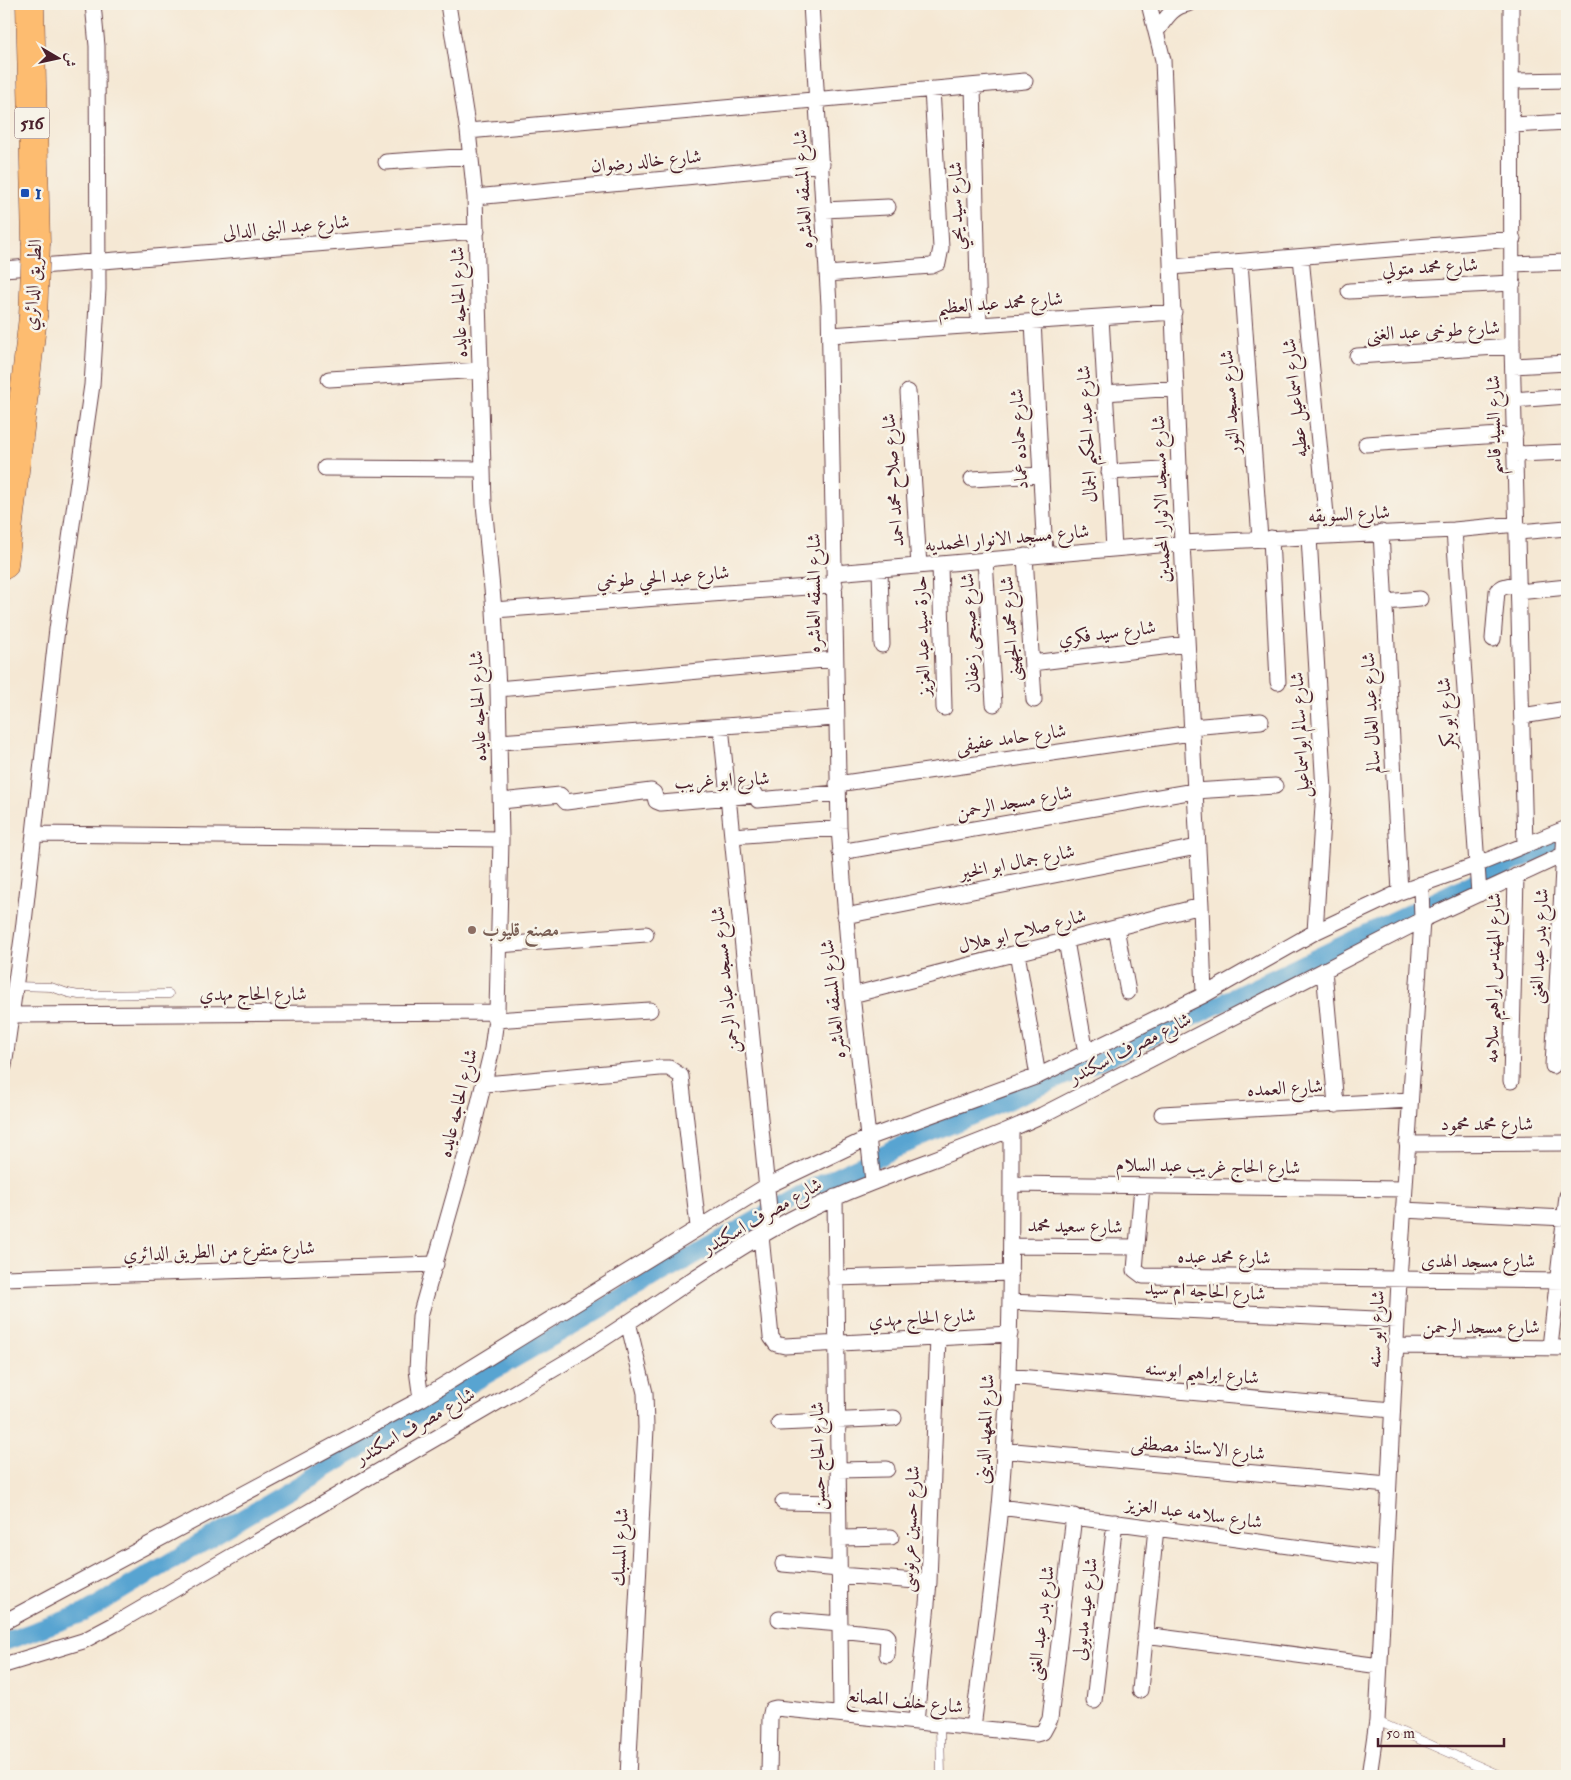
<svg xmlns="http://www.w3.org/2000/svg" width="1571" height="1780" viewBox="0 0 1571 1780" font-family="'IM FELL Double Pica',Amiri,serif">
<rect width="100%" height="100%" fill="#f7f3e8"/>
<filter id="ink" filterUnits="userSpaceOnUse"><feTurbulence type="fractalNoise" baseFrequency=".02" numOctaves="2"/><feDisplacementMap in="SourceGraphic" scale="10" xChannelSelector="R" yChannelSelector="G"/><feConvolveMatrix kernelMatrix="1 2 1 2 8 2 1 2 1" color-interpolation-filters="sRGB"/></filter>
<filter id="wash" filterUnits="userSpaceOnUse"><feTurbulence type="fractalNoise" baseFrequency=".0096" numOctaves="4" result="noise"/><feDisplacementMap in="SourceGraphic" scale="20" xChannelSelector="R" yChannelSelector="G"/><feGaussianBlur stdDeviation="1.12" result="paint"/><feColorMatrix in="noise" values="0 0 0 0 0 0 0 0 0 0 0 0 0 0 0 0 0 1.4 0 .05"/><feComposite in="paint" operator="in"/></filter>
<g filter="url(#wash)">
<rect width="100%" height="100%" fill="#f5e8d4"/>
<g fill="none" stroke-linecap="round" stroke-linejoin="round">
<!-- canal -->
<path stroke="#59a4d1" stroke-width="18" d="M4 1642 84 1613 396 1427 808 1190 902 1146 1109 1057 1567 837"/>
</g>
</g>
<g filter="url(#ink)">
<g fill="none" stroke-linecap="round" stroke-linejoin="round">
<!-- lane casing -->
<g stroke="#643d44" stroke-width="9">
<path id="lane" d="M14 986 51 987 68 993 79 995 169 994
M1377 1721 1502 1776
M940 1725 941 1776"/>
</g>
<!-- street casing -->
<g stroke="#643d44" stroke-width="17">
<path id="street" d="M811 4 829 305 839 828 852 995 873 1181
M1149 4 1163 60 1182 543 1201 906 1204 995
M1511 4 1512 346 1525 845
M1156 32C1165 20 1172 6 1188 4
M1512 81 1567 80
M973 86 979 325
M1512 125 1567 122
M468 131 1025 81
M386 162 471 156
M475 197 822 164
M824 210 888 207
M1301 257 1328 535
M1240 262 1260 539
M1513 264 1567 262
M1172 267 1513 239
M4 269 477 231
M827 274 931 266 938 263 941 248 932 89
M1349 291 1513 283
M1101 317 1114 549
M1033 321 1045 555
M830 335 1174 312
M1357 356 1512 346
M1513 366 1567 363
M329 379 481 370
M908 392 919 566
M1105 393 1176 388
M1513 400 1567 396
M1366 444 1515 434
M1515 454 1567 452
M325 468 483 469
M1109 472 1180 468
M972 479 1041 475
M1454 530 1479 894
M1381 532 1400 892
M1517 532 1567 528
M1309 537 1324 790 1315 932
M1271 538 1278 682
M1025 556 1034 700
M985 560 994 704
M940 564 944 708
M880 569 882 645
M835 573 1182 543 1454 530 1517 524
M1518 592 1567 587
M1385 602 1420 599
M494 610 835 585
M1493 639 1497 591 1503 587 1518 583
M1032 663 1187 644
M498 689 835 659
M1522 716 1567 709
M721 726 771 1229
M1191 727 1261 721
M500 742 835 718
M837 784 1191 733
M501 801 560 795 566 802 651 791 654 793 656 801 661 803 756 795 758 800 837 793
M35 834 501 839
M732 836 839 828
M840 852 1194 791 1275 786
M845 916 1197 847
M1116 928 1128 992
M1066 941 1086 1053
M498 945 646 934
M1017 953 1038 1076
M1324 970 1336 1105
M852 995 1201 906
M10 1015 497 1012
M495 1020 650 1010
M4 1066 23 931 57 629 92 385 98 289 97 46 93 4
M1553 1066 1565 829
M1511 1081 1516 876
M485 1084 660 1068H669L681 1076 698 1227
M1162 1114 1410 1100
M1407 1144 1567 1143
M1011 1184 1404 1189
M1142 1186 1135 1270 1143 1276 1567 1281
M835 1197 841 1714
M1403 1210 1565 1218
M761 1236 771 1337 776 1344 785 1346 1010 1334
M1012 1246 1137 1247
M4 1278 436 1264
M835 1278 1011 1273
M1011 1302 1397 1320
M1395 1346 1567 1348
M1550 1347 1567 1196
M1008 1376 1392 1410
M421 1399 417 1370 420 1316 470 1140 492 1049 497 1012 501 839 498 689 494 610 484 504 475 197 468 131 448 4
M779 1423 894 1418
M1004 1450 1388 1485
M838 1470 887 1469
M783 1502 838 1503
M1000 1507 1384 1559
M839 1538 891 1537
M783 1564 839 1569
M839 1575 929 1582
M779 1619 840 1624
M4 1622 421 1399 765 1187 868 1138 1038 1076 1204 995 1315 932 1400 892 1476 865 1567 828
M840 1630 886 1635 888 1637 887 1655
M1145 1635 1380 1666
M4 1665 83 1641 115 1624C269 1534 423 1447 576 1356 642 1316 705 1267 773 1229 858 1180 954 1157 1042 1115L1422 920 1567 853
M1140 1690 1156 1528
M1094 1701 1115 1522
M916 1722 929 1582 938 1337
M973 1728C982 1654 993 1580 1000 1506 1011 1381 1011 1256 1011 1130
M628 1776 646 1428 645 1393 628 1322
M769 1776 770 1718 772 1709 776 1708 1036 1734 1043 1732 1050 1719 1074 1516
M1369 1776 1377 1721 1399 1281 1422 920 1421 884"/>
</g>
<!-- highway casing -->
<g stroke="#643d44" stroke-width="29">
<path id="highway" d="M30 4 36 243
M4 565 33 317"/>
</g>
<!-- lane -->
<use href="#lane" stroke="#fff" stroke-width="8"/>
<!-- street -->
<use href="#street" stroke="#fff" stroke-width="15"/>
<!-- highway -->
<use href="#highway" stroke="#fdbc6f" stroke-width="28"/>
<!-- highway-bridge casing -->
<g stroke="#643d44" stroke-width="29" stroke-linecap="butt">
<path id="highway-bridge" d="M33 317 36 243"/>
</g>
<!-- highway-bridge -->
<use href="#highway-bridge" stroke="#fdbc6f" stroke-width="28"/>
</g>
</g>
<!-- markers -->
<rect fill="#1a4fb4" stroke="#f7f3e8" stroke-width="2" x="20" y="188" width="10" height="10" rx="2.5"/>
<circle fill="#8d6e63" stroke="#f7f3e8" stroke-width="2" cx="472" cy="930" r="5"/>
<g text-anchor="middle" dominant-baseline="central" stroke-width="5" stroke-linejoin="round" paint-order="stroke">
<!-- shield labels -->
<rect fill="#f7f3e8" stroke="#7e5f64" stroke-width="1" x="14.5" y="107.5" width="35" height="31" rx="4"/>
<g font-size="18" font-weight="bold" fill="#4a1f2b">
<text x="32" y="123">516</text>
</g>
<!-- street labels -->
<g font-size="19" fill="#4a1f2b" stroke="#f7f3e8">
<text transform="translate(646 161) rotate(-5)">شارع خالد رضوان</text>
<text transform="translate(803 189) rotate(-93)">شارع المسقه العاشره</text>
<text transform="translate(956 206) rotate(-91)">شارع سيد يحي</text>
<text transform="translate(286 227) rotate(-5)">شارع عبد البنى الدالى</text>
<text transform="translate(1430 267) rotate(-3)">شارع محمد متولي</text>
<text transform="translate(33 285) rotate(-87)">الطريق الدائري</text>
<text transform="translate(459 302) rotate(-92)">شارع الحاجه عايده</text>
<text transform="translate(1000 303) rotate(-4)">شارع محمد عبد العظيم</text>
<text transform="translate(1433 331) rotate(-3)">شارع طوخى عبد الغنى</text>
<text transform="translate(1295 398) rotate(-96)">شارع اسماعيل عطيه</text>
<text transform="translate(1230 402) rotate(-94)">شارع مسجد النور</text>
<text transform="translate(1494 425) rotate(-91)">شارع السيد قاسم</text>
<text transform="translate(1087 434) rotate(-93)">شارع عبد الحكيم الجمال</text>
<text transform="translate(1019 439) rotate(-93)">شارع حماده عماد</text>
<text transform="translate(893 480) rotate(-94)">شارع صلاح محمد احمد</text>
<text transform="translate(1161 499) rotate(-92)">شارع مسجد الانوار المحمدين</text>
<text transform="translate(1349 514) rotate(-3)">شارع السويقه</text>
<text transform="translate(1007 538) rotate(-5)">شارع مسجد الانوار المحمديه</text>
<text transform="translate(663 577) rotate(-4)">شارع عبد الحي طوخي</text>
<text transform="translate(814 593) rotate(-90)">شارع المسقه العاشره</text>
<text transform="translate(1010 629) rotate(-94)">شارع محمد الجهينى</text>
<text transform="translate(970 633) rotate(-93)">شارع صبحى زعفان</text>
<text transform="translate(1107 633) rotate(-7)">شارع سيد فكري</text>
<text transform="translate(922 636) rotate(-92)">حارة سيد عبد العزيز</text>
<text transform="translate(478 706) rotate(-92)">شارع الحاجه عايده</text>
<text transform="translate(1371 713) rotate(-93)">شارع عبد العال سالم</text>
<text transform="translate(1446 713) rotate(-94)">شارع ابو بكر</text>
<text transform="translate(1300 735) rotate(-93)">شارع سالم ابواسماعيل</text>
<text transform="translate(1011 738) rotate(-8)">شارع حامد عفيفى</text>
<text transform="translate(722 780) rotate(-2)">شارع ابو غريب</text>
<text transform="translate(1014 802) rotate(-10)">شارع مسجد الرحمن</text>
<text transform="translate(1017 862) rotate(-11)">شارع جمال ابو الخير</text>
<text transform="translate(1022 931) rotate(-14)">شارع صلاح ابو هلال</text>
<text transform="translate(1539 946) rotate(-87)">شارع بدر عبد الغنى</text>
<text transform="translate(1493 978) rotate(-89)">شارع المهندس ابراهيم سلامه</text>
<text transform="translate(725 980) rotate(-96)">شارع مسجد عباد الرحمن</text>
<text x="253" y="994">شارع الحاج مهدي</text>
<text transform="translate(833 999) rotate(-96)">شارع المسقه العاشره</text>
<text transform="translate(1130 1048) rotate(-27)">شارع مصرف اسكندر</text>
<text transform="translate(1285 1088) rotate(-3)">شارع العمده</text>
<text transform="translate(458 1103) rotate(-76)">شارع الحاجه عايده</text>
<text x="1487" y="1124">شارع محمد محمود</text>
<text transform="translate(1208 1166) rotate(1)">شارع الحاج غريب عبد السلام</text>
<text transform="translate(762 1216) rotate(-30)">شارع مصرف اسكندر</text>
<text transform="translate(1075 1226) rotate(1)">شارع سعيد محمد</text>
<text transform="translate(219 1251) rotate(-2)">شارع متفرع من الطريق الدائري</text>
<text transform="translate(1224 1257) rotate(1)">شارع محمد عبده</text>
<text x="1478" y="1261">شارع مسجد الهدى</text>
<text transform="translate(1205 1291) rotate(3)">شارع الحاجه ام سيد</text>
<text transform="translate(922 1318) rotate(-3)">شارع الحاج مهدي</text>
<text x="1481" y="1327">شارع مسجد الرحمن</text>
<text transform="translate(1376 1329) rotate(-87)">شارع ابو سنه</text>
<text transform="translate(1202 1373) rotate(5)">شارع ابراهيم ابوسنه</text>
<text transform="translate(415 1426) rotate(-30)">شارع مصرف اسكندر</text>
<text transform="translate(985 1429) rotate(-87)">شارع المعهد الدينى</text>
<text transform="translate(1198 1448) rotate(5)">شارع الاستاذ مصطفى</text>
<text transform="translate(818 1456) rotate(-91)">شارع الحاج حسن</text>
<text transform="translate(1194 1513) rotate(8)">شارع سلامه عبد العزيز</text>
<text transform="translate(910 1529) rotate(-87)">شارع حسين عرنوسى</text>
<text transform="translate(620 1547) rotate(-87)">شارع المسبك</text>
<text transform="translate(1085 1609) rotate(-83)">شارع عيد مدبولى</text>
<text transform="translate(1041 1623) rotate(-83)">شارع بدر عبد الغنى</text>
<text transform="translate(905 1701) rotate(6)">شارع خلف المصانع</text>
</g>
<!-- transit labels -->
<g font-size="19" font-weight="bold" fill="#164399" stroke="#f7f3e8" text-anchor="start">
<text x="35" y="193">1</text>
</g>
<!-- education labels -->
<g font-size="19" font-weight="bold" fill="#785e54" stroke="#f7f3e8" text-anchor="start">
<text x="482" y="930">مصنع قليوب</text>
</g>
</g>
<!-- margin -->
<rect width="1571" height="1780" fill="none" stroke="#f7f3e8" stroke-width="20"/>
<!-- north arrow -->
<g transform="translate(58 58) rotate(99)" stroke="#f7f3e8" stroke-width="4" paint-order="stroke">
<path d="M0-4L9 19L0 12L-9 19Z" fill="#4a1f2b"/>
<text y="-8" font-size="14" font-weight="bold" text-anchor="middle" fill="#4a1f2b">ش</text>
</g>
<!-- scale -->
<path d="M1378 1738v8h126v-8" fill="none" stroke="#4a1f2b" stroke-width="2.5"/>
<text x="1386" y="1738" font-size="15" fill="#4a1f2b" stroke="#f7f3e8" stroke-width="4" paint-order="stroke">50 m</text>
</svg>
